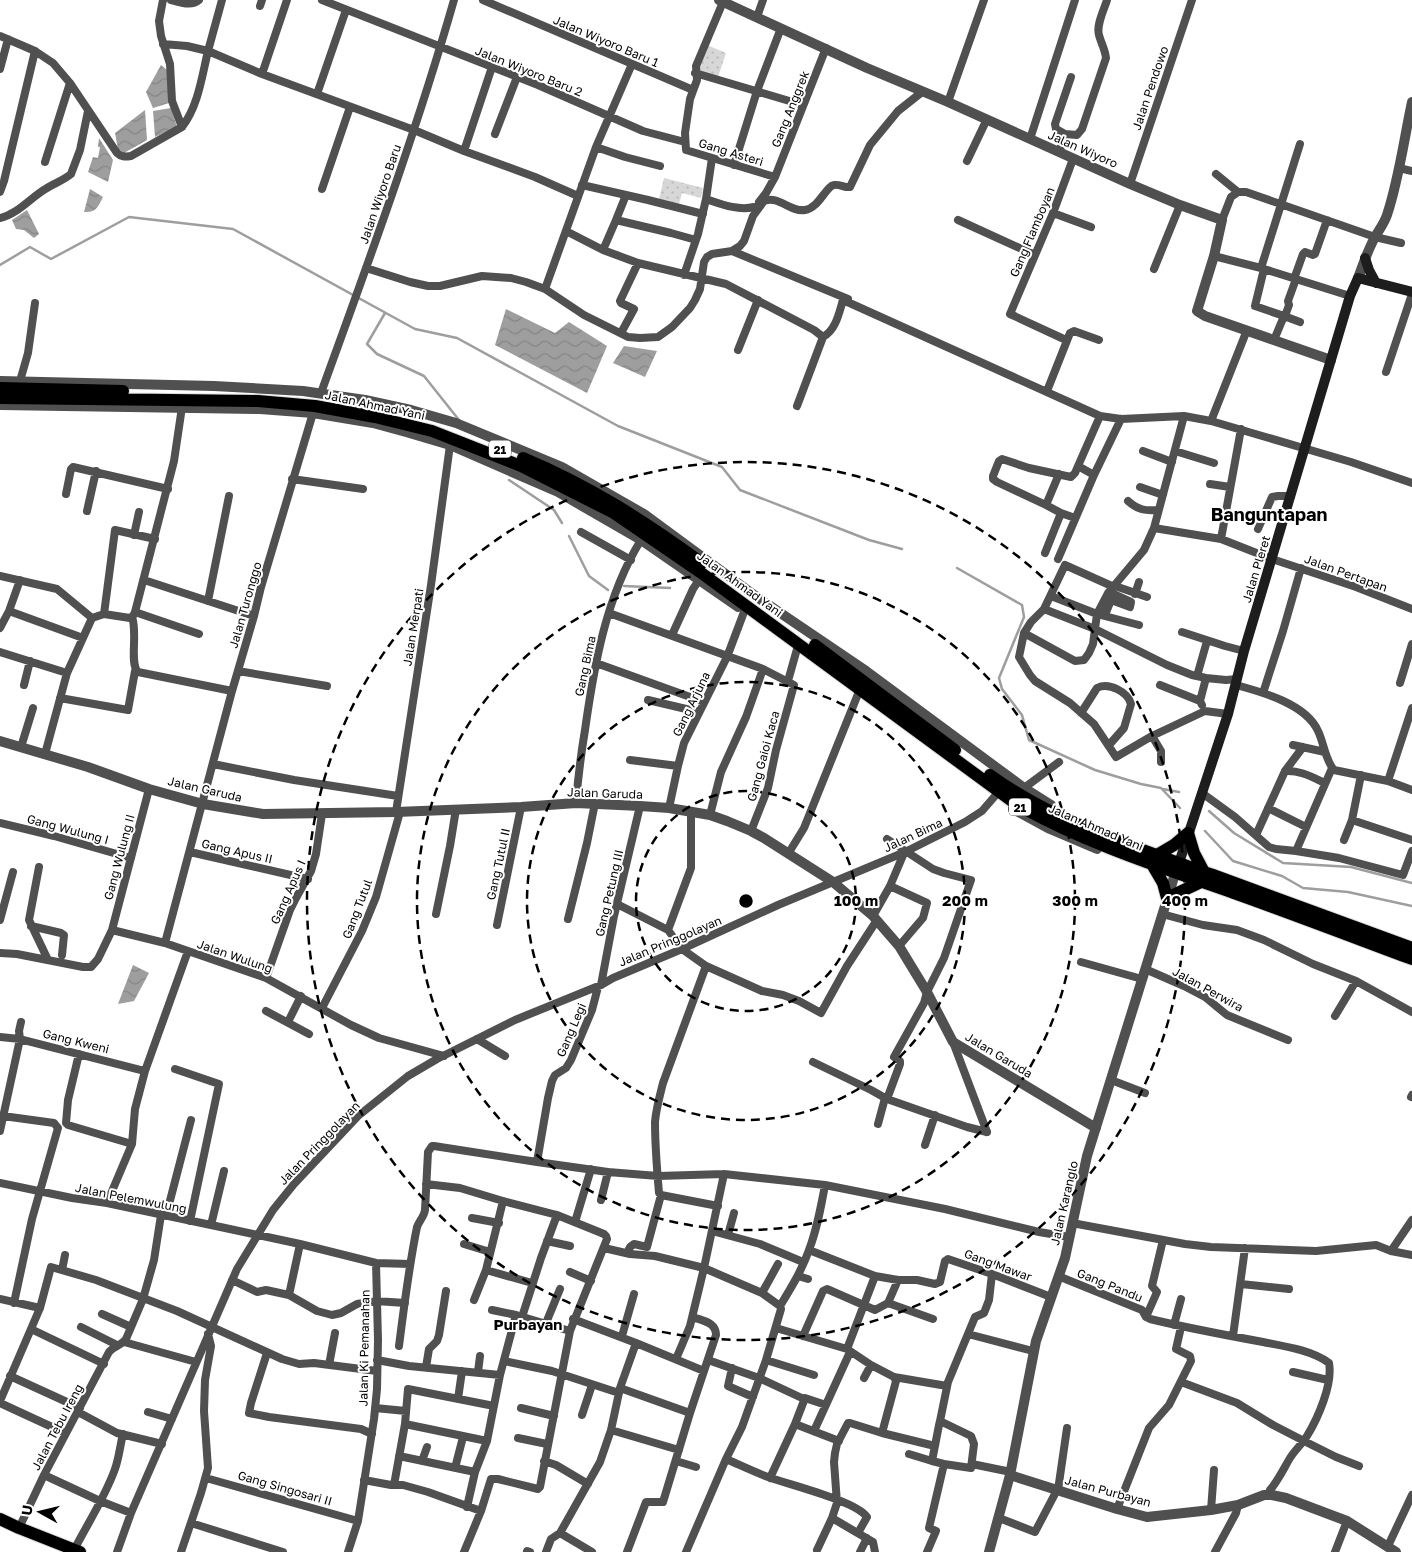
<svg xmlns="http://www.w3.org/2000/svg" width="1412" height="1552" viewBox="0 0 1412 1552" font-family="'Golos Text',sans-serif">
<defs>
<pattern id="grass-dots" width="8" height="8" patternUnits="userSpaceOnUse" patternTransform="scale(1.25)"><rect width="8" height="8" fill="#d7d7d7"/><path d="M2 2h.1M6 6h.1" fill="none" stroke="#b7b7b7" stroke-width="1.8" stroke-linecap="round"/></pattern>
<pattern id="water-waves" width="16" height="10" patternUnits="userSpaceOnUse" patternTransform="scale(1.25)"><rect width="16" height="10" fill="#9e9e9e"/><path d="M0 5q4-4 8 0t8 0" fill="none" stroke="#868686"/></pattern>
</defs>
<rect width="100%" height="100%" fill="#fff"/>
<!-- grass -->
<path fill="url(#grass-dots)" d="M707 45 726 53 718 77 700 71 699 66Z
M664 178 703 188 701 198 682 193 679 204 659 199Z"/>
<!-- water -->
<path fill="url(#water-waves)" d="M161 65 167 70 169 103 153 108 146 92Z
M171 108 177 127 155 137 153 111Z
M145 110 147 140 124 153 118 149 115 133Z
M99 138 113 160 108 182 88 172 93 157 98 158 100 147H98Z
M90 189 103 197C98 207 96 213 84 212Z
M27 210 39 234 34 238 24 230 16 229 12 220Z
M506 309 555 333 569 322 607 346 587 393 495 345Z
M624 346 657 351 645 377 613 363Z
M133 965 149 973 134 1001 118 1004Z"/>
<g fill="none" stroke-linecap="round" stroke-linejoin="round">
<!-- stream -->
<path stroke="#9e9e9e" stroke-width="2.5" d="M0 265 30 247 51 259 129 217 233 229 415 329 457 338 618 426 722 467 740 490 869 540 902 549
M385 313 367 344 377 354 424 376 459 420
M509 480 554 510 562 523
M569 536 589 576 608 590
M957 568 1022 605 1024 617 999 678 1002 689 1022 715 1029 740 1095 770 1141 784 1161 788 1180 808
M624 586 670 588
M1163 789 1179 792
M1209 811 1234 833 1283 863 1351 867 1412 883
M1205 831 1233 861 1282 876 1303 888 1348 892 1412 906"/>
<!-- primary casing -->
<g stroke="#dbdbdb" stroke-width="14">
<path id="primary" d="M0 1519 19 1528 80 1552"/>
</g>
<!-- trunk casing -->
<g stroke="#dbdbdb" stroke-width="14">
<path id="trunk" d="M0 388 123 391
M0 398 258 401 315 406 375 417 432 431 521 466 614 513 700 572 1016 804C1085 843 1160 867 1234 893 1293 914 1353 937 1412 959
M523 458C590 486 644 521 702 563
M815 645 955 750
M990 775C1056 823 1137 848 1213 875 1280 899 1346 924 1412 948
M1157 855 1174 845 1188 833 1194 853 1204 872
M1153 866 1163 883 1167 898 1201 882"/>
</g>
<!-- minor -->
<path stroke="#505050" stroke-width="8" d="M163 0 159 21 161 36 170 64 172 101 182 127
M171 0C180 2 191 7 199 0
M222 0 208 51 262 74 414 130 464 151 535 177 578 196
M322 0 538 85 643 131 685 142
M483 0 693 90
M723 2 696 66 697 80 690 99 685 133 686 150 775 177
M260 6 262 0
M757 17 763 0
M0 36 35 51 53 63 70 83 117 153C121 157 125 157 131 156L182 127C198 107 202 76 208 51L187 46 163 44
M0 69 8 39
M695 73 803 105
M262 74 287 0
M317 94 346 10
M948 102 984 0
M495 134 517 77
M1065 134 1056 129 1055 124 1071 77
M1030 139 1075 0
M596 147 625 157 660 166
M464 151 492 67
M1059 152 1065 134 1077 135 1082 129 1106 58C1105 49 1101 43 1099 35 1096 25 1104 10 1107 0
M967 161 987 119
M45 162 70 83
M734 165 757 91 781 28
M1399 168 1412 171
M1216 174 1238 192
M1130 184 1192 0
M582 185 648 200 703 214
M322 189 350 107
M0 192 4 181 35 51
M626 195 616 220 671 233 696 240
M706 199 712 158
M759 202 766 193 775 177 826 48
M1053 213 1091 227
M0 218C18 214 31 197 47 188 55 183 64 180 71 174L80 150 88 111
M958 220 1035 255
M1222 220 1231 197 1238 192H1246L1375 237 1401 243
M566 231 603 250 638 263 726 284 814 330 823 337 797 406
M603 250 616 220
M732 251 848 299
M1214 256 1261 268 1350 296
M366 268 410 282 428 286H440L482 276 511 278 526 282 545 289 584 315 628 337 640 338 658 337 672 327 690 308 695 300 700 289 704 262 707 257 712 254 732 251 740 246 744 241 753 216 764 201C779 195 789 212 805 210 819 208 826 186 834 185 840 184 845 188 850 187L870 145 898 111 922 92
M1261 268 1300 144
M1154 269 1180 205
M1264 269 1255 306 1284 316 1274 340
M684 275 698 234 706 199C721 204 738 211 754 207L757 209
M1294 279 1303 254 1305 252 1313 255 1315 254 1327 220
M545 289 596 147 632 64
M1284 316 1300 322
M1285 316 1289 305 1288 301 1296 279
M621 333 634 309 621 303 620 301 638 263
M823 337C836 330 839 313 843 300L1100 416 1121 419 1184 416 1211 421 1351 462 1412 483
M1066 340 1010 314 1053 213 1073 159
M738 350 758 300
M1386 372 1412 294
M20 381 28 353 35 303
M1047 391 1070 333 1074 331 1099 340
M321 393C368 263 416 133 454 0
M1211 421 1247 330
M1143 451 1172 462
M1175 451 1214 463
M1094 475 1121 419
M292 479 363 489
M1210 484 1230 487
M1140 487 1163 495
M66 494 71 469 73 467 168 489
M1128 501C1138 510 1145 511 1158 510
M1046 505 1059 474
M87 511 96 471
M1075 518 1061 513 1046 505 997 482 993 479V476L999 461 1002 459 1029 468 1071 477 1075 473 1078 466
M1154 528 1221 539 1272 559 1356 587 1412 609
M1258 529 1272 497 1278 496H1291
M581 532 631 560
M134 535 139 512
M1221 539 1241 429
M1045 553 1061 513
M1058 559 1094 475 1078 466 1100 416
M0 576 57 589 92 618
M144 580 254 616
M1115 586 1147 597
M1114 587 1065 565 1044 609 1031 622 1024 633 1019 657 1030 675 1035 681 1070 703 1094 724 1116 757 1152 736 1205 711 1228 714
M1135 594 1139 582
M1051 596 1097 614 1139 625
M208 601 229 496
M1044 609 1095 629 1167 665 1192 675 1206 678 1226 680 1237 679
M9 611 83 638
M135 612 199 634
M609 613 763 669 794 685 776 750 768 788 751 831
M104 614 115 530 155 539
M1105 615 1111 600 1130 607 1131 602 1109 592
M132 617C138 633 129 664 138 672L232 691
M92 618 104 614 130 618 133 616 135 612 174 461 182 407
M0 628 9 611 20 580
M1182 632 1225 646 1244 651
M1024 633 1075 661 1084 660 1089 653 1093 644 1097 614 1108 593 1144 550 1154 528 1184 416
M672 635 693 589 699 580
M0 652 67 673
M596 663 704 702
M238 671 327 686
M1197 676 1207 641
M788 681 797 649
M1400 683 1412 644
M24 685 30 661
M1160 685 1200 701
M1236 685C1262 692 1306 704 1318 731 1324 743 1325 760 1334 770L1388 781 1412 790
M1263 693 1283 631 1301 568
M60 698 128 710 135 671
M648 700 699 712
M1202 705 1200 701 1206 678
M1081 713 1097 688C1109 682 1128 692 1131 704L1124 728 1109 745
M1152 736 1161 751V762
M1293 745 1325 752
M21 747 33 708
M45 754 67 673 92 618
M630 760 678 766
M213 764 294 780 398 796
M1285 771 1303 747
M1388 781 1412 708
M1024 788 1059 762
M1202 793 1235 817 1269 847 1276 849 1296 851 1332 768
M576 803C578 778 581 754 585 730 594 666 606 596 641 540
M669 808 678 766 684 743 727 657 744 612
M1268 808 1306 827
M396 812 431 585 450 445
M710 815 721 772 746 717 763 669
M1352 820 1412 840
M0 823 54 836 131 858
M1256 835 1285 771C1300 770 1312 777 1325 783
M887 839 933 869 944 873 971 880 944 958 927 992 924 1003 894 1057 900 1061V1064L887 1099
M1344 840 1352 820 1361 775
M1296 851 1339 858 1403 875 1412 851
M190 852 308 879
M788 854 804 828 858 694
M39 867 29 920 48 960
M890 886 927 903 923 918 899 946
M617 904 668 930 682 949 706 966 762 991 783 995 799 1001 821 1013 847 966 877 920
M436 914 450 846 456 809
M1162 914 1203 925 1237 930 1264 940 1313 964 1356 981 1412 1012
M873 916 890 886 904 853
M568 919 587 843 595 803
M0 920 13 872
M497 925 521 807
M31 926 61 933 64 935 62 955
M112 930 149 789
M668 930 691 868V812
M165 943 232 691 254 616 261 587 313 413
M0 953 17 954 83 967H91L98 959 112 930 165 943 266 978 351 1025 379 1038 444 1056
M1081 962 1142 979
M706 966 663 1083C660 1095 656 1109 655 1122 655 1145 657 1170 659 1193L661 1195 718 1206
M1145 969 1184 986 1205 997 1227 1015 1288 1040
M266 978 290 910 296 898 311 871 316 854 322 814
M601 985 614 916 640 806
M322 1008 362 931 376 897 400 812
M266 1011 309 1034
M1335 1016 1356 981
M288 1022 301 996
M0 1037 20 1039 145 1071
M477 1039 505 1056
M953 1042 987 1132
M79 1054 68 1100 66 1123 68 1125 132 1144
M813 1062 871 1090 887 1099 967 1127 987 1132
M175 1069 219 1084 190 1221
M1111 1080 1145 1093
M1411 1097 1412 1095
M3 1116 54 1123 58 1128 32 1219 14 1303
M878 1124 885 1098
M0 1131 20 1039 19 1031 21 1022
M925 1145 935 1115
M537 1162 548 1098 552 1081 555 1075 566 1068 571 1060 592 1010 598 987
M0 1183 72 1198 107 1203 211 1225 300 1244 376 1263 410 1264
M426 1184 460 1188 503 1201 557 1215 604 1234 606 1236 607 1239 570 1331 540 1487 538 1489 498 1479H491L481 1511 464 1552
M601 1200 608 1172
M107 1203 132 1144 135 1109 145 1071 188 951
M166 1216 191 1120
M472 1218 499 1223
M575 1222 591 1169
M1072 1223 1185 1244 1211 1247 1316 1251 1376 1245 1391 1251 1412 1255
M211 1225 224 1171
M712 1231 760 1244 803 1262
M728 1235 734 1213
M547 1241 570 1246
M464 1244 490 1252
M604 1248 630 1254 655 1256 704 1268 762 1293 780 1306 781 1309 766 1360 742 1427 726 1459 686 1552
M809 1250 875 1276 898 1280H917L935 1284 940 1282 945 1261 948 1259 992 1274 1051 1297
M1391 1251 1412 1220
M627 1253 630 1247 634 1244 647 1247 661 1195
M62 1270 65 1255
M486 1270 532 1283
M570 1272 591 1281
M798 1276 808 1279
M1058 1276 1142 1310 1146 1317 1150 1319C1187 1328 1225 1335 1263 1342 1283 1346 1312 1350 1329 1363 1333 1384 1318 1418 1307 1436 1302 1444 1295 1450 1290 1458 1284 1468 1278 1481 1270 1490L1268 1495
M232 1280 257 1292 266 1290 289 1295 317 1311 332 1315 341 1313 357 1304 376 1301 405 1303
M1241 1284 1289 1289
M762 1293 778 1264
M289 1295 300 1244
M0 1299 40 1308
M474 1300 486 1270 503 1201
M888 1303 898 1280
M780 1306C791 1288 802 1270 809 1250 817 1229 821 1207 825 1185
M492 1310 516 1315
M102 1314 131 1327
M522 1317 541 1258 557 1215
M1146 1317 1157 1292 1152 1286 1163 1240
M546 1323 560 1289
M1174 1325 1181 1299
M81 1327 117 1345
M776 1328 847 1349 871 1365 894 1377 947 1386
M31 1329 104 1364
M968 1334 1033 1351
M622 1336 634 1294
M803 1336 823 1291 827 1289 875 1310 888 1303 933 1319
M1233 1336 1245 1248
M124 1342 196 1362
M636 1343 704 1371
M399 1346C404 1306 409 1266 417 1227 419 1221 424 1217 425 1210L428 1152 432 1146H434L537 1162 608 1172 658 1176 724 1174 825 1185 945 1209 1039 1232 1069 1237
M847 1349 875 1276
M267 1353 251 1403 249 1413 269 1417 361 1429 372 1434
M676 1359 690 1326 704 1268 724 1174
M377 1360 409 1366 500 1375
M708 1360 759 1378 804 1399
M766 1360 814 1375
M504 1361 552 1371 619 1393
M329 1365 335 1333
M426 1367 429 1349 437 1341 439 1335 446 1291
M732 1368 728 1386 753 1397
M478 1372 480 1356
M1293 1372 1328 1380
M10 1376 80 1408
M864 1378 871 1365
M1181 1382 1237 1403 1273 1425 1304 1441 1336 1457 1359 1466
M620 1388 690 1413
M458 1399 462 1371
M0 1401 40 1308 51 1267 96 1280 177 1311 282 1359 299 1364 314 1363 377 1371
M0 1403 65 1433
M375 1408 406 1411
M521 1408 554 1416
M78 1412 117 1433 162 1444
M148 1412 172 1419
M582 1415 592 1385
M940 1421 971 1436 974 1444 971 1468 944 1464 932 1461 939 1425 940 1421 948 1382 975 1317 984 1313 989 1300 992 1274
M405 1424 487 1441
M795 1424 839 1441
M611 1430 679 1450
M814 1431 850 1352
M882 1433 896 1381 894 1377
M518 1438 547 1444
M909 1454 932 1461
M399 1456 475 1472
M726 1459C740 1465 754 1472 768 1477 790 1485 856 1501 867 1517L858 1533
M422 1461 427 1447
M544 1461 556 1465 588 1484
M676 1461 696 1467
M972 1464 1011 1472
M455 1468 463 1437
M44 1475 100 1501 131 1513
M206 1478 358 1521
M770 1478 795 1424 805 1398 826 1405
M364 1480 391 1485H403L428 1492 481 1511
M394 1485 405 1424 408 1389 494 1406
M1058 1490 1067 1428
M467 1507 475 1472 487 1441 500 1375 516 1315 570 1331
M1117 1509 1149 1428 1169 1405 1191 1361 1190 1356 1176 1349 1181 1327
M1211 1510 1214 1470
M832 1518 837 1503 834 1462 835 1453 837 1444 848 1423H850L882 1433 935 1446
M999 1518 1035 1532 1057 1490
M191 1523 283 1552
M19 1528 44 1475 109 1352C114 1346 122 1345 126 1339L143 1299 154 1260 161 1215
M560 1533 600 1462 611 1430 620 1388 636 1343 573 1319
M560 1533 592 1552
M1388 1546 1412 1495
M74 1550C88 1523 105 1497 115 1469 119 1458 120 1446 123 1434
M817 1550 832 1518 873 1542 875 1552
M527 1551 530 1552
M117 1552 131 1513 237 1269 273 1210 294 1184 358 1116 408 1076 437 1059 515 1020 601 985 613 978 682 949 778 905 905 852 965 822 982 811 995 796
M181 1552 201 1493 208 1468 204 1411 205 1380 211 1346 208 1334
M348 1552 358 1521 374 1419 377 1389 378 1340 376 1263
M546 1552 551 1539 560 1533
M627 1552 646 1502H663L690 1413 716 1335C716 1322 703 1321 693 1317
M860 1552 867 1538
M927 1552 936 1531 929 1528 944 1464
M1215 1552 1236 1513 1238 1505
M1335 1552 1347 1521"/>
<!-- tertiary -->
<path stroke="#505050" stroke-width="10" d="M719 0 867 68 948 102 1130 184 1180 205 1222 220 1214 256 1197 311 1205 316 1331 360
M1358 278C1363 265 1367 252 1374 239 1378 231 1384 224 1387 215 1399 179 1404 139 1412 102
M0 381 214 386 303 391 365 400 411 410 456 423 562 467 644 514 754 595 866 671 1024 788 1051 805 1055 813
M0 405 260 409 313 413 373 423 406 432 450 445 558 492 641 540 738 607
M0 741 88 767 149 789 203 804 263 814 396 812 521 807 576 803 640 806 669 808 710 815 727 821 751 831 764 838 833 882 873 916 899 946 927 992 953 1042 1096 1128
M1013 809 1050 829 1097 849
M1010 1475 1117 1509 1147 1517 1211 1510 1238 1505 1264 1495H1272L1286 1498 1347 1521 1396 1552
M989 1552 1010 1475 1036 1341 1065 1258 1087 1156 1175 874"/>
<!-- secondary -->
<path stroke="#1d1d1d" stroke-width="10" d="M1365 258 1369 270 1376 283
M1177 869 1228 714 1244 651 1350 296 1358 278 1412 292"/>
<!-- primary -->
<use href="#primary" stroke="#000" stroke-width="12"/>
<!-- trunk -->
<use href="#trunk" stroke="#000" stroke-width="12"/>
</g>
<!-- distance rings -->
<g fill="none" stroke="#000" stroke-width="2.5" stroke-dasharray="9 6">
<circle cx="746" cy="901" r="110"/>
<circle cx="746" cy="901" r="219"/>
<circle cx="746" cy="901" r="329"/>
<circle cx="746" cy="901" r="439"/>
</g>
<g text-anchor="middle" dominant-baseline="central" stroke-width="4" stroke-linejoin="round" paint-order="stroke">
<!-- shield labels -->
<g fill="#fff" stroke="#4c4c4c" stroke-width="1">
<rect x="489" y="440.5" width="22" height="17" rx="4"/>
<rect x="1009" y="798.5" width="22" height="17" rx="4"/>
</g>
<g font-size="11" font-weight="bold" fill="#000">
<text x="500" y="449">21</text>
<text x="1020" y="807">21</text>
</g>
<!-- street labels -->
<g font-size="12" fill="#000" stroke="#fff">
<text transform="translate(606 41) rotate(23)">Jalan Wiyoro Baru 1</text>
<text transform="translate(529 71) rotate(22)">Jalan Wiyoro Baru 2</text>
<text transform="translate(1150 88) rotate(-71)">Jalan Pendowo</text>
<text transform="translate(790 109) rotate(-68)">Gang Anggrek</text>
<text transform="translate(1083 149) rotate(24)">Jalan Wiyoro</text>
<text transform="translate(731 152) rotate(17)">Gang Asteri</text>
<text transform="translate(380 194) rotate(-71)">Jalan Wiyoro Baru</text>
<text transform="translate(1032 232) rotate(-67)">Gang Flamboyan</text>
<text transform="translate(375 405) rotate(12)">Jalan Ahmad Yani</text>
<text transform="translate(1256 569) rotate(-73)">Jalan Pleret</text>
<text transform="translate(1346 573) rotate(20)">Jalan Pertapan</text>
<text transform="translate(740 584) rotate(36)">Jalan Ahmad Yani</text>
<text transform="translate(245 605) rotate(-74)">Jalan Turonggo</text>
<text transform="translate(413 627) rotate(-81)">Jalan Merpati</text>
<text transform="translate(585 666) rotate(-78)">Gang Bima</text>
<text transform="translate(691 704) rotate(-64)">Gang Arjuna</text>
<text transform="translate(763 756) rotate(-75)">Gang Gaioi Kaca</text>
<text transform="translate(205 789) rotate(13)">Jalan Garuda</text>
<text transform="translate(605 793) rotate(2)">Jalan Garuda</text>
<text transform="translate(1096 827) rotate(23)">Jalan Ahmad Yani</text>
<text transform="translate(68 829) rotate(15)">Gang Wulung I</text>
<text transform="translate(913 835) rotate(-25)">Jalan Bima</text>
<text transform="translate(237 851) rotate(13)">Gang Apus II</text>
<text transform="translate(119 857) rotate(-75)">Gang Wulung II</text>
<text transform="translate(498 864) rotate(-78)">Gang Tutul II</text>
<text transform="translate(288 892) rotate(-66)">Gang Apus I</text>
<text transform="translate(609 893) rotate(-77)">Gang Petung III</text>
<text transform="translate(357 909) rotate(-69)">Gang Tutul</text>
<text transform="translate(670 941) rotate(-23)">Jalan Pringgolayan</text>
<text transform="translate(235 956) rotate(19)">Jalan Wulung</text>
<text transform="translate(1208 989) rotate(29)">Jalan Perwira</text>
<text transform="translate(571 1030) rotate(-67)">Gang Legi</text>
<text transform="translate(76 1041) rotate(14)">Gang Kweni</text>
<text transform="translate(999 1055) rotate(31)">Jalan Garuda</text>
<text transform="translate(319 1143) rotate(-46)">Jalan Pringgolayan</text>
<text transform="translate(131 1198) rotate(11)">Jalan Pelemwulung</text>
<text transform="translate(1064 1203) rotate(-77)">Jalan Karanglo</text>
<text transform="translate(998 1265) rotate(20)">Gang Mawar</text>
<text transform="translate(1110 1285) rotate(22)">Gang Pandu</text>
<text transform="translate(364 1348) rotate(-89)">Jalan Ki Pemanahan</text>
<text transform="translate(57 1427) rotate(-62)">Jalan Tebu Ireng</text>
<text transform="translate(285 1488) rotate(16)">Gang Singosari II</text>
<text transform="translate(1108 1491) rotate(15)">Jalan Purbayan</text>
</g>
<!-- quarter labels -->
<g font-size="15" font-weight="bold" fill="#000" stroke="#fff">
<text x="528" y="1324">Purbayan</text>
</g>
<!-- district labels -->
<g font-size="18" font-weight="bold" fill="#000" stroke="#fff">
<text x="1269" y="514">Banguntapan</text>
</g>
</g>
<circle cx="746" cy="901" r="8" fill="#000" stroke="#fff" stroke-width="2.5"/>
<g font-size="15" text-anchor="middle" font-weight="bold" fill="#000" stroke="#fff" stroke-width="4" stroke-linejoin="round" paint-order="stroke">
<text x="856" y="906">100 m</text>
<text x="965" y="906">200 m</text>
<text x="1075" y="906">300 m</text>
<text x="1185" y="906">400 m</text>
</g>
<!-- north arrow -->
<g transform="translate(40 1512) rotate(278)" stroke="#ffffff" stroke-width="4" paint-order="stroke">
<path d="M0-4L9 19L0 12L-9 19Z" fill="#000000"/>
<text y="-8" font-size="14" font-weight="bold" text-anchor="middle" fill="#000000">U</text>
</g>
</svg>
